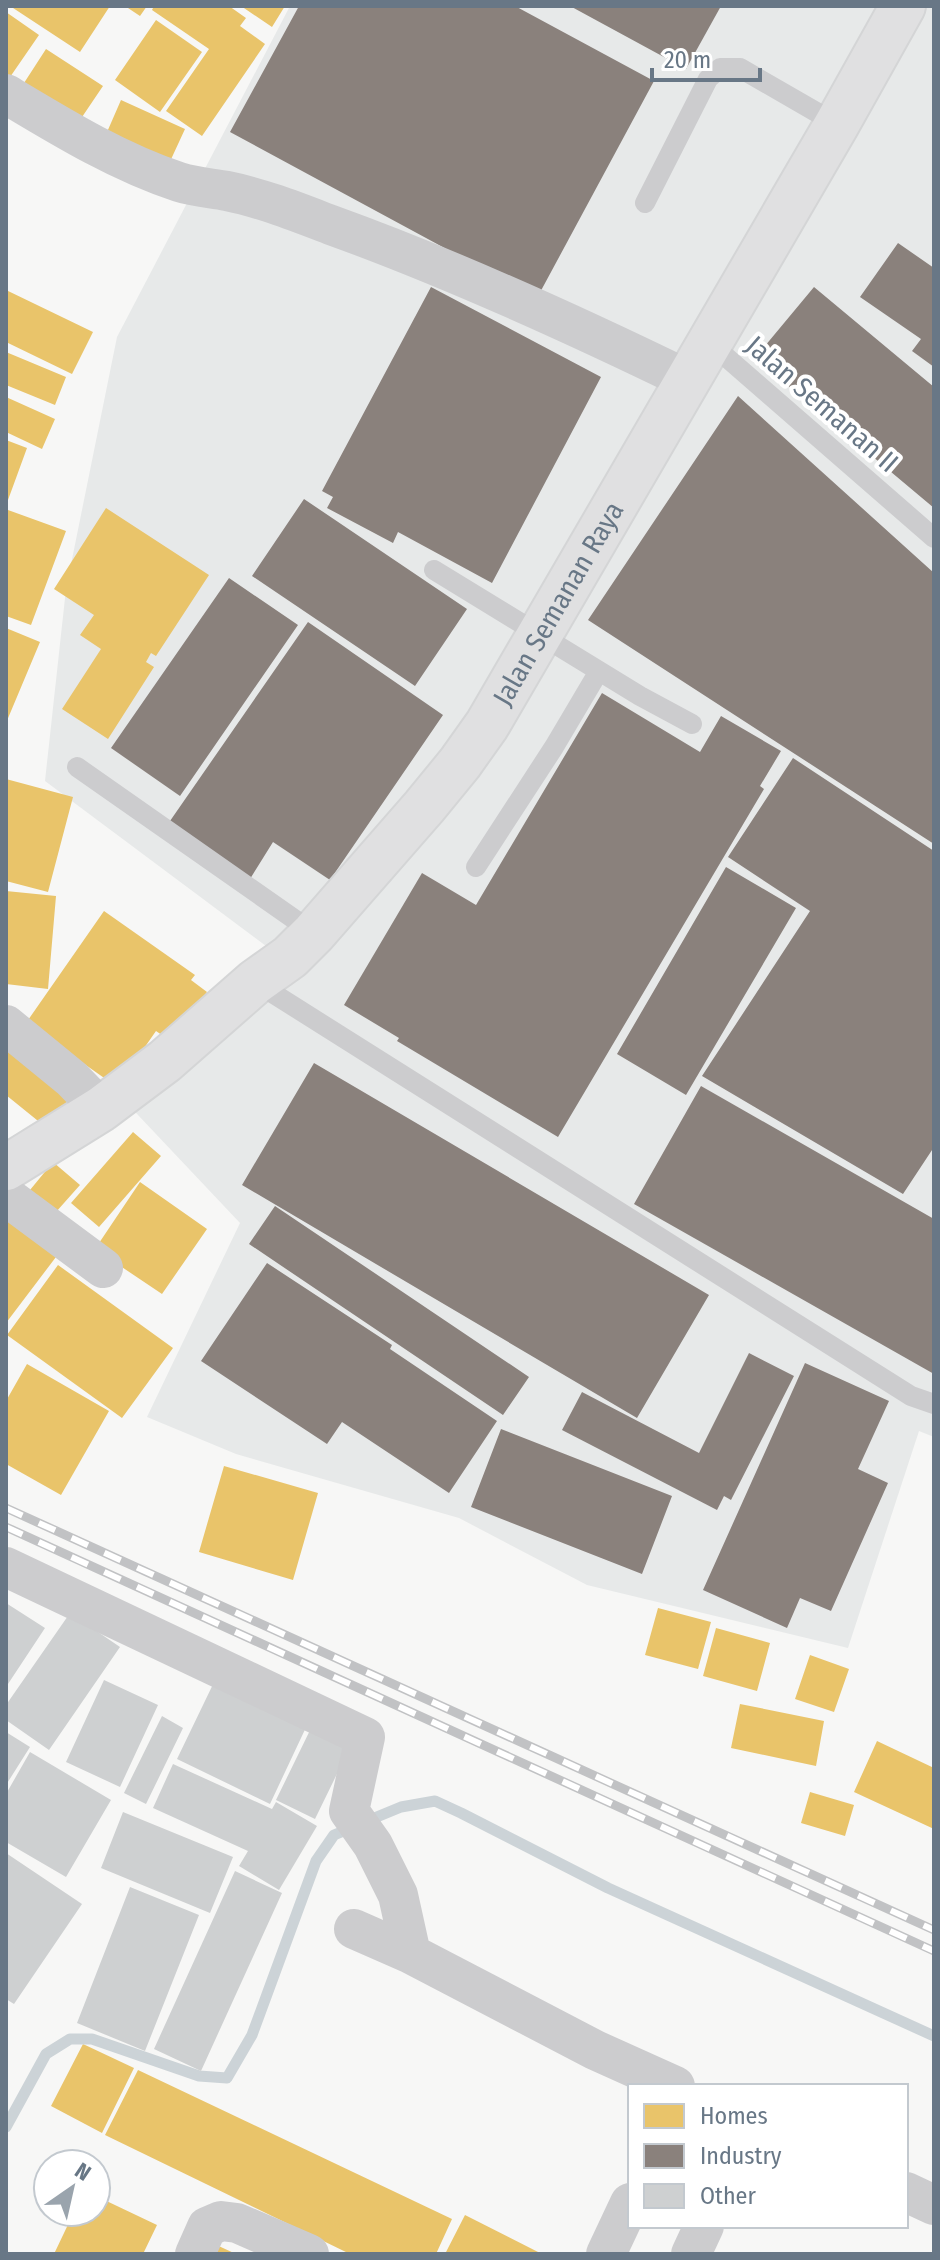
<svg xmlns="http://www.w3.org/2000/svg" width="940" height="2260" viewBox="0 0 940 2260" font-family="'Fira Sans Condensed',sans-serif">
<rect width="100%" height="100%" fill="#f7f7f6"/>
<!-- built -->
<path fill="#e7e9e9" d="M290 6H934V1437L919 1431 848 1648 587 1585 459 1518 236 1454 147 1417 240 1223 121 1097 270 949 45 781 66 589 117 337Z"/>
<!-- homes -->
<path fill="#e9c46a" d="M10 6H110L80 52Z
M125 6H147L140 16Z
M154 6H229L246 18 240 26 265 44 202 136 166 111 209 49 152 10Z
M241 6H285L272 27Z
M6 12 39 35 8 80 6 79Z
M156 20 202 52 160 112 115 80Z
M46 49 103 86 80 120 24 83Z
M121 100 185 129 167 168 104 139Z
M6 290 93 332 72 374 6 342Z
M6 352 66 377 55 405 6 385Z
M6 397 55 419 42 449 6 432Z
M6 440 27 448 8 500H6Z
M106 508 209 575 156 656 151 653 146 662 154 667 108 739 62 709 101 649 80 635 94 615 54 589Z
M8 510 66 531 31 625 6 616V517Z
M6 628 40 642 6 723Z
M6 779 73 797 48 892 6 881Z
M6 891 56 896 48 989 6 984Z
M104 911 195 975 191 980 207 992 172 1042 156 1031 117 1087 26 1023Z
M6 1040 75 1097 48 1129 6 1095Z
M133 1132 161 1156 99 1227 71 1203Z
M53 1162 80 1185 56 1212 30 1190Z
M140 1182 207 1229 162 1294 95 1249Z
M6 1219 59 1253 6 1323Z
M58 1265 173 1348 122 1418 7 1335Z
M27 1364 109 1411 61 1495 6 1464V1401Z
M224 1466 318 1493 293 1580 199 1552Z
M658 1608 711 1622 698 1669 645 1655Z
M716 1628 770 1643 757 1691 703 1676Z
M810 1655 849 1669 834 1712 795 1699Z
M740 1704 824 1721 816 1766 731 1748Z
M877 1741 934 1768V1829L854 1792Z
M810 1792 854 1805 845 1836 801 1823Z
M83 2044 134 2068 102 2133 51 2106Z
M138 2070 452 2219 436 2254H350L105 2135Z
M96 2196 157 2225 143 2254H54L74 2212H96Z
M465 2215 542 2254H445Z
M210 2242 236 2254H204Z"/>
<!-- industry -->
<path fill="#8a817c" d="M299 6H515L654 81 537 298 230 132Z
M570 6H721L686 69Z
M898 243 934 268V367L912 351 921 339 860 297Z
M431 287 601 377 492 583 398 532 393 543 327 508 333 497 322 491Z
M814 287 934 387V508L755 358Z
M738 396 934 573V844L588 620Z
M304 499 467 609 415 686 252 576Z
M229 578 298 625 180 796 111 748Z
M308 622 443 715 330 880 273 842 250 879 170 821Z
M602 693 700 752 721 716 781 751 760 786 764 789 558 1137 397 1041 399 1038 344 1005 422 873 476 905Z
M793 758 934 851V1147L903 1194 702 1076 810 911 728 857Z
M726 867 796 908 686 1095 617 1054Z
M314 1063 709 1295 637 1418 242 1185Z
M701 1086 934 1219V1374L634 1204Z
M275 1206 529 1377 503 1415 249 1244Z
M267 1263 392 1345 390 1349 497 1421 449 1493 342 1422 327 1444 201 1361Z
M749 1353 794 1376 731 1500 724 1496 717 1510 562 1430 582 1392 699 1453Z
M805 1363 889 1401 858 1469 888 1483 831 1611 800 1598 787 1628 703 1590Z
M501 1429 672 1496 642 1574 471 1507Z"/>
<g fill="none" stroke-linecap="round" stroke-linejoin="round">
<!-- stream -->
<path stroke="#ccd3d7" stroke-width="11" d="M367 1821 401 1807 435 1801 461 1813 608 1888 934 2036
M6 2127 46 2054 70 2039H92L199 2076 227 2078 252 2035 316 1861 334 1835 351 1828"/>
</g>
<!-- building -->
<path fill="#ced0d1" d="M6 1603 45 1628 6 1687Z
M70 1613 120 1647 49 1750 6 1720V1705Z
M217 1676 309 1721 270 1804 177 1759Z
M104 1680 158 1705 120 1787 66 1762Z
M162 1716 183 1728 146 1804 124 1793Z
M315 1720 354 1739 315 1819 276 1800Z
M6 1732 30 1747 6 1785Z
M30 1752 111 1800 66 1877 6 1842V1794Z
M173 1764 272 1809 276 1802 317 1826 279 1890 239 1866 248 1851 153 1808Z
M123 1812 233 1857 210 1913 101 1868Z
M6 1853 82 1904 14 2004 6 1999Z
M235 1871 282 1893 201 2071 154 2049Z
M130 1887 199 1915 145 2051 77 2023Z"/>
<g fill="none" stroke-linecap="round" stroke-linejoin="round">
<!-- secondary casing -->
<g stroke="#d4d5d6" stroke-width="48">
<g id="secondary">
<path id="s1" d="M6 1168 101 1109 165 1061 255 982 290 957 314 933 424 807 460 763 487 725 837 124 903 6"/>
</g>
</g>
<!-- lane -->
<path stroke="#ccccce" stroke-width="20" d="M645 203 708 79 720 68H740L837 124
M710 343 934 538
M434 570 640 696 692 724
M77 767 314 933
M476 867 554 747 599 671
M255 982 911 1396 934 1404"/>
<!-- street -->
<path stroke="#ccccce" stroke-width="40" d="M6 94C61 127 118 162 179 182 195 187 211 188 227 191 262 198 297 212 331 225 453 269 571 323 688 380
M6 1025 72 1079 101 1109
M6 1196 103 1268
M6 1567 365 1737 349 1811 373 1845 398 1895 411 1954
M354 1929 411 1954 595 2050 675 2086
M906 2192 934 2205
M195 2254 207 2227 221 2221 237 2223 309 2254
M606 2254 630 2203
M691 2254 704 2226"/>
<!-- secondary -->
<use href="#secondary" stroke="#e0e0e1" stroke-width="44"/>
<!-- rail casing -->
<g stroke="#c1c2c4" stroke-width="9">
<path id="rail" d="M6 1508 934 1930
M6 1527 934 1951"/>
</g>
<!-- rail -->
<use href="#rail" stroke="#fff" stroke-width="6" stroke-dasharray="18" stroke-linecap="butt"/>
</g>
<g text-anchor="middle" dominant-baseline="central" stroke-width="8" stroke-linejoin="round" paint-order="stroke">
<!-- street labels -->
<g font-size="28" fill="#687786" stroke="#fff">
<text transform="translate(822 404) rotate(41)">Jalan Semanan II</text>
<text stroke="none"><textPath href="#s1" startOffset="800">Jalan Semanan Raya</textPath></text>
</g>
</g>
<!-- border -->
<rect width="940" height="2260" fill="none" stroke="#687786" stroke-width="16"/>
<!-- legend -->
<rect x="628" y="2084" width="280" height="144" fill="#ffffff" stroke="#c3c9cf" stroke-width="2"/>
<rect x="644" y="2104" width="40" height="24" fill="#e9c46a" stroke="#c3c9cf" stroke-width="2"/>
<text x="700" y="2124" font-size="24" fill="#687786">Homes</text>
<rect x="644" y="2144" width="40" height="24" fill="#8a817c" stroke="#c3c9cf" stroke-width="2"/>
<text x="700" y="2164" font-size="24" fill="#687786">Industry</text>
<rect x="644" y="2184" width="40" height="24" fill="#ced0d1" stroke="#c3c9cf" stroke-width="2"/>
<text x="700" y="2204" font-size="24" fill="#687786">Other</text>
<!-- north arrow -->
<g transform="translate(72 2188) rotate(34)"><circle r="38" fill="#ffffff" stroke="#c3c9cf" stroke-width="2"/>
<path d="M0-6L14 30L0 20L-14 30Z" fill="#9aa4ad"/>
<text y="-12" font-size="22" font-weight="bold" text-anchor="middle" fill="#687786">N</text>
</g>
<!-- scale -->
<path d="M652 68v12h108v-12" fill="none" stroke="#687786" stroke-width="4"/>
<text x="664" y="68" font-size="24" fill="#687786" stroke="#ffffff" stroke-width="6" paint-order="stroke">20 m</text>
</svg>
